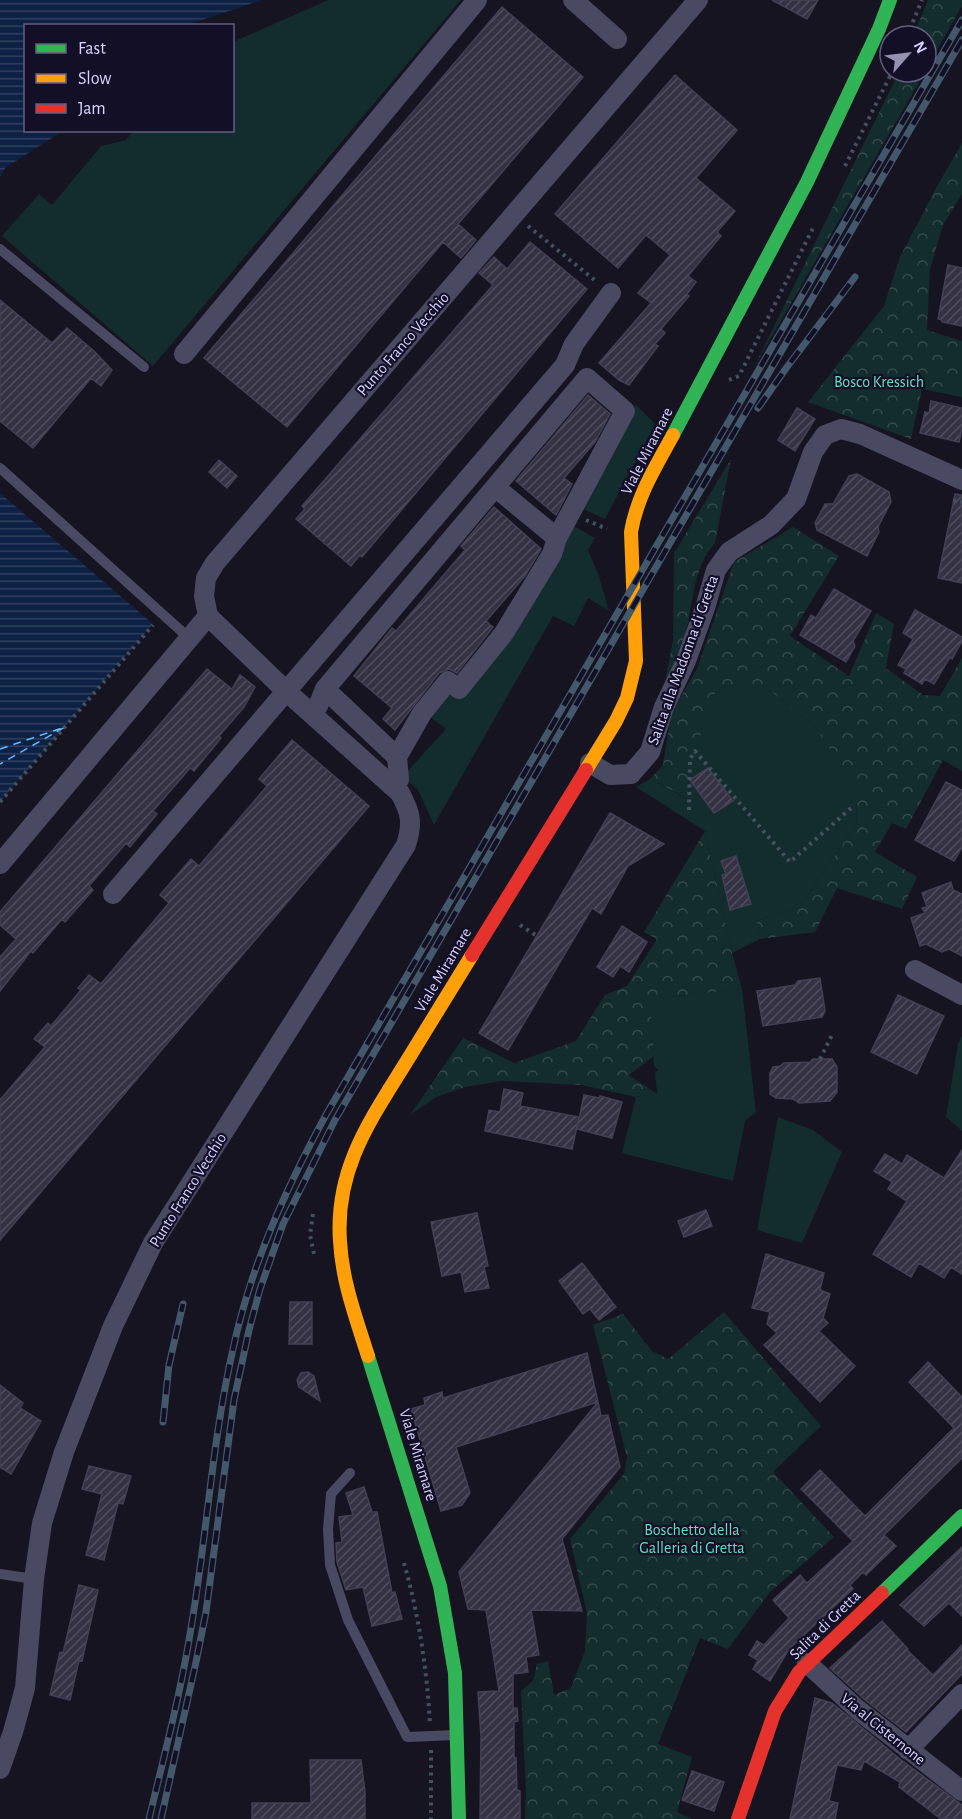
<svg xmlns="http://www.w3.org/2000/svg" width="962" height="1819" viewBox="0 0 962 1819" font-family="'Alegreya Sans',sans-serif">
<defs>
<pattern id="forest-crowns" width="20" height="18" patternUnits="userSpaceOnUse" patternTransform="scale(1.5)"><rect width="20" height="18" fill="#132c2d"/><path d="M2 6a3 3 0 1 1 6 0M12 15a3 3 0 1 1 6 0" fill="none" stroke="#354a4c"/></pattern>
<pattern id="water-rules" width="6" height="5" patternUnits="userSpaceOnUse" patternTransform="scale(1.5)"><rect width="6" height="5" fill="#0d2144"/><path d="M0 2.5h6" fill="none" stroke="#304060"/></pattern>
<pattern id="building-hatch" width="6" height="6" patternUnits="userSpaceOnUse" patternTransform="scale(1.5)"><rect width="6" height="6" fill="#343243"/><path d="M-1 1l2-2M0 6l6-6M5 7l2-2" fill="none" stroke="#514f5f"/></pattern>
</defs>
<rect width="100%" height="100%" fill="#161421"/>
<!-- grass -->
<path fill="#132c2d" d="M328 0H461L153 366 2 236 39 194 52 205 101 146 126 140 133 131 232 130 233 42Z
M636 405 655 424 605 519 580 508Z
M574 526 595 538 588 550 599 576 609 611 588 598 574 626 553 616 434 825 418 790 403 776 446 729 426 714 449 685 458 694Z
M718 684 766 687 816 728 861 796 856 800 857 823 800 907 757 921 760 939 732 953 705 831 636 787 650 779 687 799V757L696 747Z
M742 989 756 1112 745 1121 733 1181 622 1153 636 1097 657 1093 655 1073 658 1070 654 1066 649 999Z
M962 1036V1131L946 1117 958 1044Z
M778 1117 813 1130 842 1152 802 1243 757 1230Z"/>
<!-- forest -->
<path fill="url(#forest-crowns)" d="M928 0H962V6L926 69V36H913Z
M899 72H925L753 369Z
M962 143V194L943 225 930 269 927 330 962 341V397L922 389 911 439 808 402 884 306 900 257 935 190Z
M731 459 715 543C691 569 694 607 684 640 680 654 671 669 665 683L673 640 674 553Z
M793 527 839 556 790 636 849 676 876 613 894 624 886 668 923 695 940 696 962 658V771L943 760 906 829 892 823 875 852 917 877 902 909 837 888 815 932 760 939 757 921 800 907 857 823 856 800 860 796 816 728 766 687 718 685 696 748 688 757V799L650 779 663 765 671 713 697 669 734 562Z
M705 831 732 953 742 989 650 999 654 1056 629 1075 657 1094 636 1097 581 1085 501 1081 465 1087 436 1097 410 1115 463 1038 514 1063 576 1041 605 995 627 986 657 939 644 932Z
M724 1312 821 1426 773 1472 834 1537 770 1592 728 1649 700 1638 658 1744 692 1757 677 1812 692 1819H525L526 1792 521 1691 533 1681 537 1664 548 1661 554 1695 571 1688 585 1651 587 1613 570 1539 624 1474 627 1457 593 1325 623 1314 652 1351 668 1359Z"/>
<!-- water -->
<path fill="url(#water-rules)" d="M0 0H262L186 25 26 26V130L63 131 5 168 0 177Z
M0 493 153 624 0 802Z"/>
<g fill="none" stroke-linecap="round" stroke-linejoin="round">
<!-- ferry -->
<path stroke="#62b6ff" stroke-width="1.5" stroke-dasharray="8 6" stroke-linecap="butt" d="M0 749 65 727 0 764"/>
</g>
<!-- building -->
<path fill="url(#building-hatch)" stroke="#433f54" stroke-width="1.5" d="M772 0H818L807 19Z
M502 7 583 77 458 224 476 240 461 258 443 242 287 427 204 358Z
M675 75 737 130 696 178 735 211 717 232 721 236 688 276 696 282 687 294 689 296 661 329 665 333 655 344 658 346 629 385 619 380 599 363 651 303 638 293 670 255 646 235 618 268 555 214Z
M530 242 587 289 362 557 360 555 351 566 296 519 305 509 302 506 493 285 479 273 494 257 507 269Z
M948 265 962 268V326L942 322V320L938 319Z
M0 300 52 343 67 328 94 351 112 370 101 386 91 378 33 448 0 421Z
M588 395 610 414 595 442 564 478 572 484 556 515 516 481Z
M931 401 962 408V429L959 442 920 433 925 412 929 413Z
M797 408 815 419 795 451 778 440Z
M219 460 237 476 227 488 209 472Z
M857 474 889 492 891 502 878 527 879 532 867 556 817 530 815 523 825 504H833L849 476Z
M955 494 962 495V583L938 578Z
M494 507 541 549 525 576 486 621 493 627 457 673 449 669 439 673 395 730 383 719 392 708 354 676 392 628 396 631 465 550 461 546Z
M834 589 871 611 853 641 855 646 846 662 800 635 811 615 816 618Z
M915 610 962 637V641L952 659 950 657 934 684 925 679 922 684 904 673 906 669 898 665 913 639 903 633Z
M207 669 232 689 240 675 255 687 244 707 219 736 221 738 194 771 190 768 153 811 157 814 130 847 126 843 89 886 93 890 65 922 62 919 33 953 31 951 0 991V957L16 939 0 925V912Z
M292 740 369 806 0 1240V1100L45 1047 34 1039 48 1023 51 1026 81 990 78 988 89 975 101 984 169 903 160 895 191 859 199 866 267 786 259 779Z
M708 768 733 801 714 813 690 780Z
M946 782 962 790V847L954 861 915 840Z
M610 813 664 844 628 866 601 914 592 908 508 1050 479 1033Z
M736 856 751 904 730 910 722 875 726 874 721 861Z
M951 882 953 890 962 894V956L949 949 942 952 926 944 920 946 911 918 925 913 922 908 927 907 922 893Z
M622 926 647 942 629 972 620 966 613 977 597 967Z
M820 978 825 1011 822 1017 763 1026 757 991 795 985 798 981Z
M898 995 944 1016 917 1074 871 1052Z
M813 1059H832L837 1067V1092L830 1101 799 1103 793 1099 776 1098 770 1094V1073L773 1067 780 1066 784 1063 810 1062Z
M504 1089 523 1093 520 1106 579 1117 572 1149 485 1131 489 1110 500 1112Z
M584 1095 599 1098 600 1096 622 1102 612 1138 577 1129Z
M962 1150V1274L951 1267 944 1278 919 1263 911 1277 873 1254 907 1201 888 1189 892 1182 874 1171 885 1154 902 1164 907 1155 944 1178Z
M706 1210 712 1226 684 1237 678 1221Z
M477 1213 488 1266 484 1267 489 1288 465 1292 461 1272 442 1276 431 1222Z
M766 1254 824 1273 820 1290 830 1294 823 1318 828 1323 819 1331 855 1366 820 1402 764 1345 777 1333 767 1324 770 1312 752 1308Z
M582 1263 616 1307 599 1320 590 1309 583 1314 559 1281Z
M290 1302H312V1344H289Z
M587 1353 598 1402 456 1447 470 1493 462 1505 441 1511 411 1409 425 1405 424 1398 442 1392 443 1398Z
M928 1362 962 1397V1458L884 1535 896 1546 866 1575 863 1572 850 1585 853 1589 789 1649 770 1681 753 1669 758 1660 749 1655 757 1641 764 1645 789 1618 773 1600 800 1575 807 1583 853 1541 801 1489 820 1470 865 1516 954 1428 909 1382Z
M308 1372 314 1376 320 1401 299 1387 297 1380 301 1373Z
M0 1385 23 1403 20 1408 41 1421 11 1474 0 1467Z
M598 1402 601 1416 608 1415 620 1467 562 1539 582 1611 531 1610 539 1655 526 1657 528 1672 513 1674V1708H517L518 1721 514 1722V1757L516 1758 517 1790 520 1791V1819H480L481 1736 478 1692 499 1691 486 1610 468 1609 459 1572Z
M89 1466 131 1476 123 1504 118 1503 104 1560 86 1555 102 1494 82 1489Z
M364 1487 372 1512H377L392 1593 395 1592 402 1619 372 1626 363 1587 346 1590 337 1562 336 1543 342 1542 339 1517 353 1515 346 1493Z
M962 1547V1616L949 1603 924 1626 900 1605Z
M79 1585 98 1590 82 1661 79 1660 70 1700 50 1695 60 1652 63 1653Z
M882 1621 908 1649 907 1650 933 1675 962 1645V1674L906 1732 865 1700 830 1668Z
M815 1698 832 1703 900 1759 962 1805V1819H941L899 1787 900 1782 864 1761 861 1770 837 1765 829 1801 838 1803 835 1819H790Z
M310 1760H361L365 1792V1819H252V1803H311Z
M692 1771 724 1782 714 1811 682 1800Z"/>
<g fill="none" stroke-linecap="round" stroke-linejoin="round">
<!-- path -->
<path stroke="#44505f" stroke-width="4" stroke-dasharray="3 4.5" stroke-linecap="butt" d="M907 36 922 0
M845 166 892 72
M528 226 597 282
M729 380 739 376 814 226
M953 500 962 502
M586 520 607 529
M0 802 153 625
M689 810 690 759 695 751 790 862 851 808
M520 925 537 936
M820 1059 832 1035
M313 1214 310 1235 314 1254
M404 1563C419 1616 427 1670 430 1724
M431 1750V1819"/>
<!-- lane -->
<path stroke="#4a4962" stroke-width="10" d="M0 249 144 367
M0 468 189 638
M350 1473 331 1494 328 1529 330 1565 348 1620 407 1737 455 1735
M0 1574 34 1579"/>
<!-- street -->
<path stroke="#4a4962" stroke-width="20" d="M573 0 617 39
M184 354 477 0
M495 487 557 538
M325 689 397 757 399 780
M318 706 325 689 587 378 625 411 557 538 552 554 504 633 459 689 448 681 422 713 397 757
M590 763 610 775 631 774 650 752 664 707 686 661 705 608 716 570 729 552 771 525 796 499 813 452 825 435 841 429 860 434 962 480
M0 864 208 616
M113 894 565 365 574 344 611 293
M915 970 962 995
M807 1663 857 1709 962 1791
M908 1750 962 1694
M0 1769 13 1732 25 1688 34 1579 42 1523 64 1452 113 1326 153 1243 406 845C413 823 411 813 400 793L286 691 208 616 204 596 206 578 215 563 698 0"/>
<!-- fast -->
<path stroke="#30b455" stroke-width="14" d="M673 435 807 182 879 29 890 0
M368 1356 440 1586 455 1673 459 1819
M882 1593 962 1516"/>
<!-- slow -->
<path stroke="#ff9f0a" stroke-width="14" d="M586 770 616 721 627 698 636 661 631 532C637 496 656 466 673 435
M368 1356C356 1318 342 1281 340 1241 335 1170 369 1122 405 1064 427 1028 449 992 472 955"/>
<!-- jam -->
<path stroke="#e5322d" stroke-width="14" d="M472 955 586 770
M738 1819 775 1711 799 1672 882 1593"/>
<!-- rail casing -->
<g stroke="#43596b" stroke-width="7">
<path id="rail" d="M758 408 787 367 855 277
M163 1422 169 1365 183 1304
M149 1819C164 1756 181 1692 191 1628 207 1535 212 1441 233 1349 251 1265 286 1188 327 1113L962 20
M161 1819 196 1662 206 1612 234 1400 249 1330 260 1289 283 1224 335 1120 962 40"/>
</g>
<!-- rail -->
<use href="#rail" stroke="#130f26" stroke-width="4.5" stroke-dasharray="14" stroke-linecap="butt"/>
</g>
<g text-anchor="middle" dominant-baseline="central" stroke-width="4.5" stroke-linejoin="round" paint-order="stroke">
<!-- street labels -->
<g font-size="16" fill="#d9d4ff" stroke="#130f26">
<text transform="translate(403 344) rotate(-49)">Punto Franco Vecchio</text>
<text transform="translate(647 451) rotate(-63)">Viale Miramare</text>
<text transform="translate(683 660) rotate(-70)">Salita alla Madonna di Gretta</text>
<text transform="translate(443 970) rotate(-59)">Viale Miramare</text>
<text transform="translate(188 1190) rotate(-58)">Punto Franco Vecchio</text>
<text transform="translate(418 1455) rotate(73)">Viale Miramare</text>
<text transform="translate(825 1625) rotate(-44)">Salita di Gretta</text>
<text transform="translate(883 1729) rotate(39)">Via al Cisternone</text>
</g>
<!-- park labels -->
<g font-size="16" fill="#5fe0c0" stroke="#130f26">
<text x="879" y="382">Bosco Kressich</text>
<text x="692" y="1530">Boschetto della<tspan x="692" dy="18">Galleria di Gretta</tspan></text>
</g>
</g>
<!-- legend -->
<rect x="24" y="24" width="210" height="108" fill="#130f26" stroke="#625e7d" stroke-width="1.5"/>
<rect x="36" y="44" width="30" height="9" fill="#30b455" stroke="#625e7d" stroke-width="1.5"/>
<text x="78" y="54" font-size="18" fill="#d9d4ff">Fast</text>
<rect x="36" y="74" width="30" height="9" fill="#ff9f0a" stroke="#625e7d" stroke-width="1.5"/>
<text x="78" y="84" font-size="18" fill="#d9d4ff">Slow</text>
<rect x="36" y="104" width="30" height="9" fill="#e5322d" stroke="#625e7d" stroke-width="1.5"/>
<text x="78" y="114" font-size="18" fill="#d9d4ff">Jam</text>
<!-- north arrow -->
<g transform="translate(908 54) rotate(62)"><circle r="28" fill="#130f26" stroke="#625e7d" stroke-width="1.5"/>
<path d="M0-4.5L10 22L0 15L-10 22Z" fill="#9591b1"/>
<text y="-9" font-size="16" font-weight="bold" text-anchor="middle" fill="#d9d4ff">N</text>
</g>
</svg>
